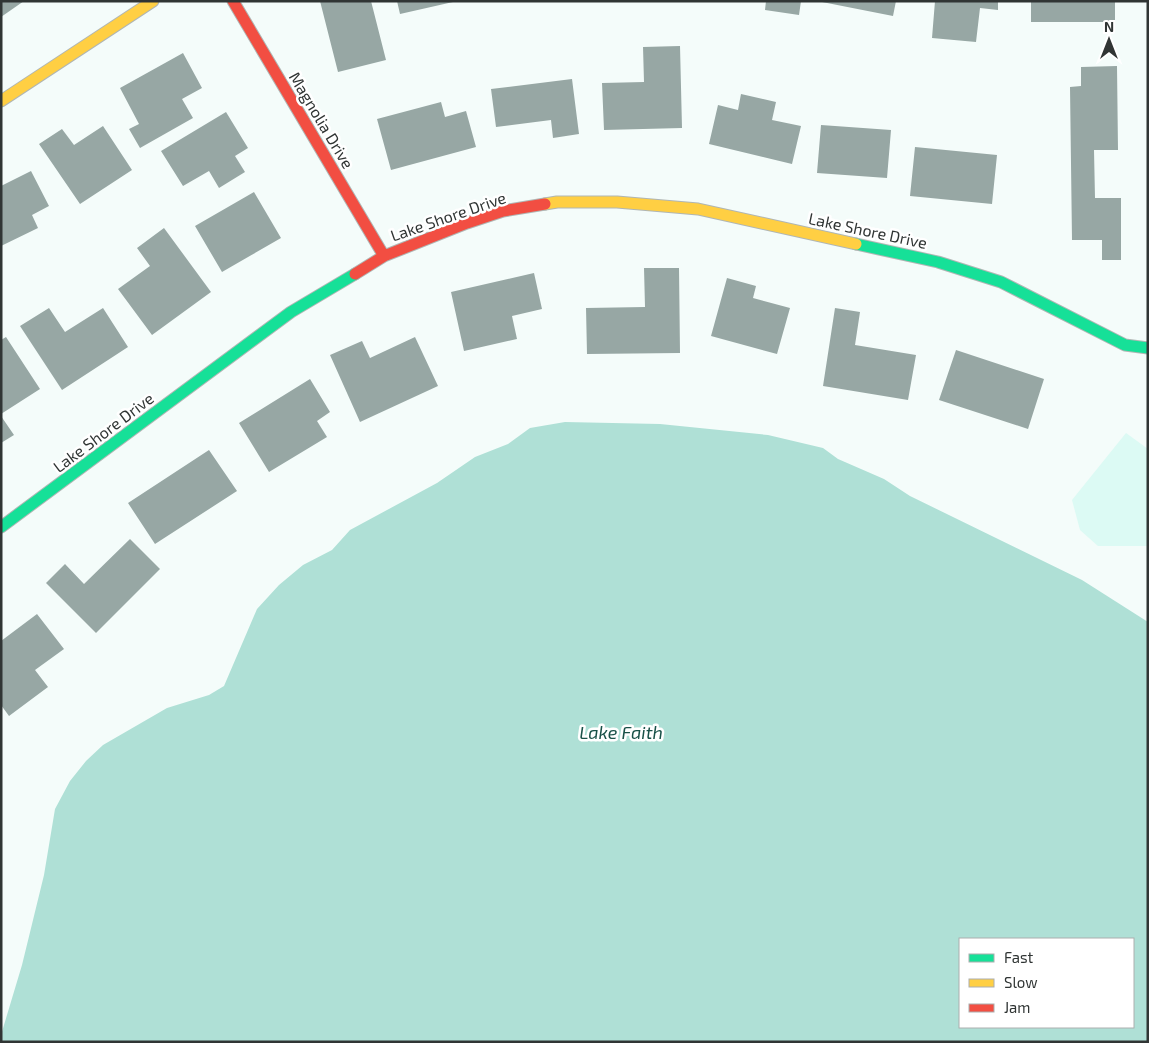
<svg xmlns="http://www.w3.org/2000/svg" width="1149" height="1043" viewBox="0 0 1149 1043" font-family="'Exo 2',sans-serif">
<rect width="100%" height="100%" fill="#f4fcfa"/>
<!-- green -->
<path fill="#dcfaf4" d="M1126 433 1148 449V546H1098L1080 530 1072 500Z"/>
<!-- water -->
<path fill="#afe0d6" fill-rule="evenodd" d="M565 422 660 424 768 435 823 448 838 459 884 479 910 496 1082 580 1148 622V1042H1V1035L22 965 44 875 55 809 70 781 86 761 103 745 167 708 209 695 224 686 257 609 279 585 303 565 332 550 350 530 437 483 475 457 508 444 530 428ZM960 939H1133V1027H960Z"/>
<!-- building -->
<path fill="#97a7a4" d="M1 1H24L1 17Z
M320 1H371L386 60 338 72Z
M397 1H453V2L400 14Z
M766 1H801L799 15 765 10Z
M817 1H896L893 16Z
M935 1H998V10L980 8 976 42 932 38Z
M1031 1H1115V22H1031Z
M680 46 682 128 604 130 602 83 644 82 643 47Z
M183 53 202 88 182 99 193 118 140 148 129 129 139 124 120 88Z
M1117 66 1118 150H1094L1095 198H1121V260H1102V240H1072L1070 87 1081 86V67Z
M572 79 579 134 553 138 551 120 496 127 491 89Z
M741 94 776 102 772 120 801 126 792 164 709 144 718 105 738 110Z
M441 102 445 117 466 111 476 147 391 170 377 119Z
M226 112 248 148 235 156 245 172 219 188 209 171 183 186 161 151Z
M821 125 891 130 887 178 817 173Z
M103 126 132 170 80 204 39 144 62 129 74 145Z
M915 147 997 155 992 204 910 196Z
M31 171 49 206 32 215 38 228 1 246V186Z
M254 192 281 238 222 272 195 226Z
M164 228 211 292 152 335 118 289 150 266 137 248Z
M644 268H679L680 353 587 354 586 308 645 307Z
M534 273 542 309 512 316 517 339 464 351 451 292Z
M727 278 756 286 753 298 790 308 777 354 711 336Z
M49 308 65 332 103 308 128 347 62 390 20 326Z
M835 308 860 312 855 345 916 355 908 400 823 386Z
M6 337 40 389 1 414V340Z
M415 337 438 386 360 422 330 355 362 341 370 358Z
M956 350 1044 379 1028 429 939 400Z
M310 379 330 412 317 421 327 437 269 472 239 423Z
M1 416 14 435 1 443Z
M209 450 237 491 155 544 128 503Z
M130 539 160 569 96 633 46 583 65 564 84 584Z
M37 614 64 649 35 670 48 687 9 716 1 705V641Z"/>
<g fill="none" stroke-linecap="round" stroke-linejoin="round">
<!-- fast casing -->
<g stroke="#b0b6b4" stroke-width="13">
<path id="fast" d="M856 244 938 262 1001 282 1125 345 1148 348
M1 527 291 312 355 274"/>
</g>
<!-- slow casing -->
<g stroke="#b0b6b4" stroke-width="13">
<path id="slow" d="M1 101 153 1
M545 204 557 202H617L698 209 856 244"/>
</g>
<!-- jam casing -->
<g stroke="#b0b6b4" stroke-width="13">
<path id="jam" d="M233 1 384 256
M355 274 384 256 467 223 503 211 545 204"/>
</g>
<!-- fast -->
<use href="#fast" stroke="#16e098" stroke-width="11"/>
<!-- slow -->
<use href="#slow" stroke="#ffcf43" stroke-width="11"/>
<!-- jam -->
<use href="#jam" stroke="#f24e42" stroke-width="11"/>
</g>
<g text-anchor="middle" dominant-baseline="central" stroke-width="5" stroke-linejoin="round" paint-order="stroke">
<!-- street labels -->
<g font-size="16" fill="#303534" stroke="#fff">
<text transform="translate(322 120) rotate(59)">Magnolia Drive</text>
<text transform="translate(448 216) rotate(-19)">Lake Shore Drive</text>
<text transform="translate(868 230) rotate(12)">Lake Shore Drive</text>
<text transform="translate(103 432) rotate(-37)">Lake Shore Drive</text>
</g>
<!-- water labels -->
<g font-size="18" font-style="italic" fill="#195148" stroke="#fff">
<text x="621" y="732">Lake Faith</text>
</g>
</g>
<!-- border -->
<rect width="1149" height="1043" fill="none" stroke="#303534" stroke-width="5"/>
<!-- legend -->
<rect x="959" y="938" width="175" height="90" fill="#ffffff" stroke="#acaeae"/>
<rect x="969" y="954" width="25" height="8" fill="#16e098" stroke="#acaeae"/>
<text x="1004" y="963" font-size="15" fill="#303534">Fast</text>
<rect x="969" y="979" width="25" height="8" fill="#ffcf43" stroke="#acaeae"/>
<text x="1004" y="988" font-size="15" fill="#303534">Slow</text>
<rect x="969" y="1004" width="25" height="8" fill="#f24e42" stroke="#acaeae"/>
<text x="1004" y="1013" font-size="15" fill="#303534">Jam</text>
<!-- north arrow -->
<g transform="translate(1109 40)" stroke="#ffffff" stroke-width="4" paint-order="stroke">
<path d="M0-4L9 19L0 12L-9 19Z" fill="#303534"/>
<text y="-8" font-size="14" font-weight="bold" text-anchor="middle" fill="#303534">N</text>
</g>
</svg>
